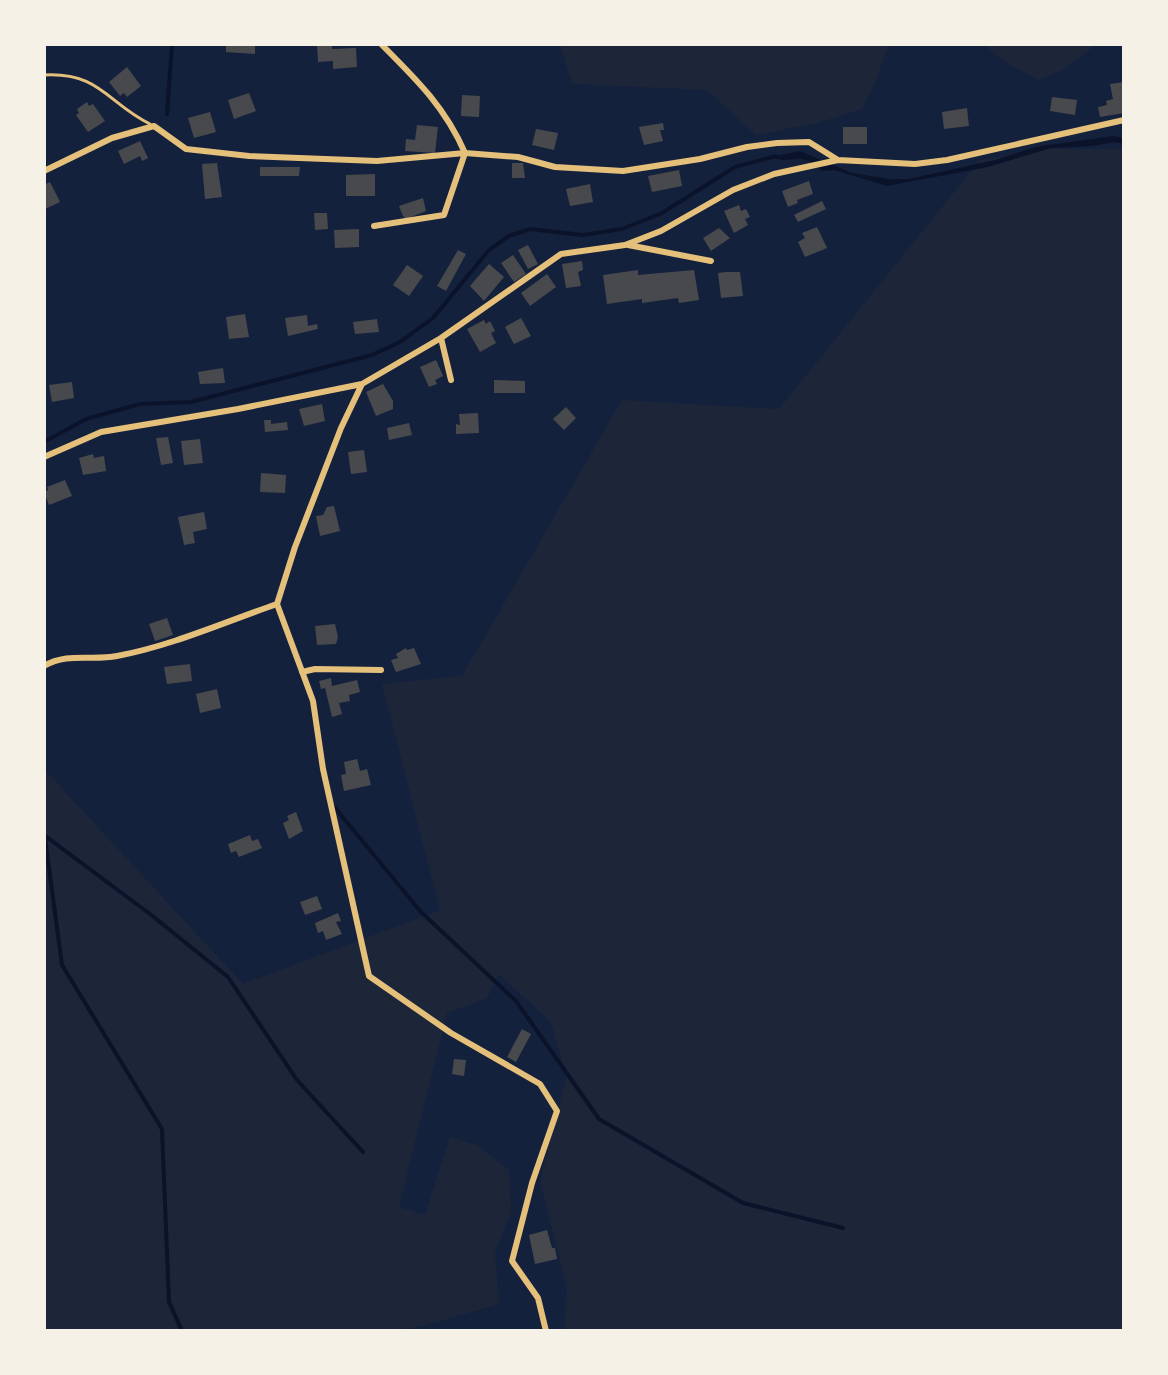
<svg xmlns="http://www.w3.org/2000/svg" width="1168" height="1375" viewBox="0 0 1168 1375" font-family="Figtree,sans-serif">
<rect width="100%" height="100%" fill="#14213d"/>
<!-- green -->
<path fill="#1d2539" d="M560 44H894L888 46 875 83 862 109 817 123 756 135 707 90 572 84Z
M983 44H1097L1061 71 1038 80 1008 64Z
M1041 149H1124V1331H564L567 1287 540 1182 566 1078 551 1022 499 974 487 998 447 1013 399 1207 425 1215 450 1137 477 1145 509 1170 511 1212 495 1252 499 1304 423 1326 392 1331H44V769L243 984 440 910 382 684 462 676 622 400 779 409 980 160Z"/>
<!-- water -->
<path fill="#0b132b" d="M1113 136 1124 138V144L1115 142 1092 146 1051 148 988 167 887 186 834 170 822 171C800 149 792 166 771 157L800 151 852 173 889 179H908L995 160 1035 147Z"/>
<g fill="none" stroke-linecap="round" stroke-linejoin="round">
<!-- stream -->
<path stroke="#0b132b" stroke-width="4" d="M167 114 172 44
M44 442 86 419 140 404 191 402 372 355 400 342 433 318 489 250 509 236 530 229 582 235 622 229 662 213 735 167 776 156
M331 803 421 912 516 1001 599 1119 743 1203 843 1228
M44 835 150 914 228 977 297 1080 363 1152
M45 838 62 965 162 1129 169 1302 182 1331"/>
</g>
<!-- building -->
<path fill="#48494c" d="M226 44H255V54L226 52Z
M317 44H332V49L356 48 357 67 333 69V61L318 62Z
M127 67 141 86 127 97 124 93 120 96 109 82Z
M1124 82V113L1100 117 1098 107 1107 105 1106 101 1113 99 1110 84Z
M249 93 256 111 234 119 228 100Z
M462 95 480 96 479 117 461 116Z
M1052 97 1077 100 1075 115 1050 111Z
M87 102 89 106 93 104 105 121 88 132 76 115 79 113 77 109Z
M967 108 969 126 944 129 942 112Z
M210 112 216 132 194 138 188 118Z
M663 123 664 130H660L663 141 644 145 639 127Z
M417 125 438 127 435 153 405 151 406 139 415 140Z
M843 127H867V144H843Z
M536 129 558 133 554 150 532 145Z
M140 141 148 158 142 161 140 156 124 164 118 151Z
M217 163 222 197 205 199 202 164Z
M512 163H523L525 178H512Z
M260 167H300L299 176H260Z
M679 170 682 186 652 192 648 176Z
M375 174V196H346V175Z
M809 181 813 194 797 200 798 203 788 207 782 191Z
M50 182 60 202 45 209 44 185Z
M590 184 593 202 570 206 566 189Z
M423 198 426 211 406 219 403 216 399 206Z
M822 201 826 209 798 222 794 215Z
M739 205 741 211 746 209 750 217 745 219 748 225 734 233 724 211Z
M314 213H327L328 229 315 230Z
M817 227 827 248 805 257 798 242 805 238 802 233Z
M719 228 730 238 711 251 703 238Z
M359 229V247L335 248 334 230Z
M528 245 538 264 528 269 518 250Z
M458 250 466 254 446 291 437 286Z
M513 255 526 274 514 282 501 263Z
M582 261 583 270 578 272 581 286 566 288 562 264Z
M489 264 504 277 484 301 470 286Z
M407 265 423 276 409 296 393 285Z
M638 270V275L694 270 699 300 679 303 678 298 642 303V299L607 304 603 275Z
M726 272H740L743 296 721 298 718 273Z
M547 274 556 287 530 306 521 293Z
M245 314 249 337 229 339 226 317Z
M307 315 308 326 317 324 318 329 288 336 285 318Z
M521 318 531 336 514 344 505 327Z
M377 319 379 332 355 334 353 322Z
M484 320 486 324 490 321 495 331 491 333 496 343 480 352 467 329Z
M436 360 443 376 435 380 437 384 429 387 420 367Z
M223 368 225 383 200 384 198 372Z
M494 380 525 381V393H494Z
M72 382 74 398 52 402 49 385Z
M383 384 393 401V409L376 416 366 392Z
M322 404 325 421 304 426 299 409Z
M566 407 576 418 564 430 553 419Z
M478 413 479 433 456 434V424L460 425 459 414Z
M264 420H271V424L287 422 288 430 265 432Z
M409 423 412 435 389 440 387 428Z
M168 437 173 463 161 465 156 438Z
M200 439 203 463 184 465 181 441Z
M364 450 367 472 351 474 348 452Z
M93 454 94 458 104 456 106 471 83 475 79 458Z
M261 473 286 475 285 493 260 492Z
M65 480 72 496 49 505 44 492 48 490 47 487Z
M334 506 340 531 320 536 316 516 323 515 327 507Z
M204 512 207 529 193 532 195 543 184 545 178 517Z
M167 618 173 635 155 641 149 624Z
M335 624 338 637 336 644 317 645 315 626Z
M406 648 407 650 414 648 421 664 396 672 391 660 398 658 396 654Z
M190 664 192 681 167 684 164 667Z
M331 678 332 686 357 680 360 692 349 695 350 701 339 703 342 714 332 717 325 688 321 689 319 681Z
M217 689 221 708 200 713 196 694Z
M357 759 360 771 367 769 371 785 344 791 341 775 346 774 344 762Z
M296 812 303 831 289 839 283 823 289 820 287 816Z
M250 835 252 841 258 839 262 848 239 857 236 851 231 853 228 844Z
M317 896 322 909 305 915 300 902Z
M338 913 341 921 336 922 342 934 326 940 323 931 318 933 315 923Z
M522 1029 531 1034 516 1062 507 1057Z
M454 1059 466 1060 464 1076 452 1074Z
M547 1230 552 1248H555L557 1259 535 1264 529 1235Z"/>
<g fill="none" stroke-linecap="round" stroke-linejoin="round">
<!-- service -->
<path stroke="#e5c07b" stroke-width="3" d="M44 75C100 72 107 103 150 124"/>
<!-- minor -->
<path stroke="#e5c07b" stroke-width="6" d="M44 171 112 138 154 126 186 149 249 156 377 161 465 153 518 157 555 167 623 171 700 159 747 147 777 143 809 142 838 160
M374 226 444 215 465 153C445 107 416 79 381 44
M628 245 711 261
M441 338 451 380
M362 384 341 428 295 547 277 604 313 701 323 769 369 976 451 1033 540 1084 557 1111 532 1183 512 1261 538 1298 546 1331
M44 457 101 432 238 409 362 384 441 338 561 254 625 245 661 231 733 190 774 174 838 160 915 164 947 160 1124 120
M44 666C68 652 91 661 117 656 171 646 225 622 277 604
M302 672 315 669 381 670"/>
</g>
<!-- border -->
<rect width="1168" height="1375" fill="none" stroke="#f6f1e7" stroke-width="92"/>
</svg>
